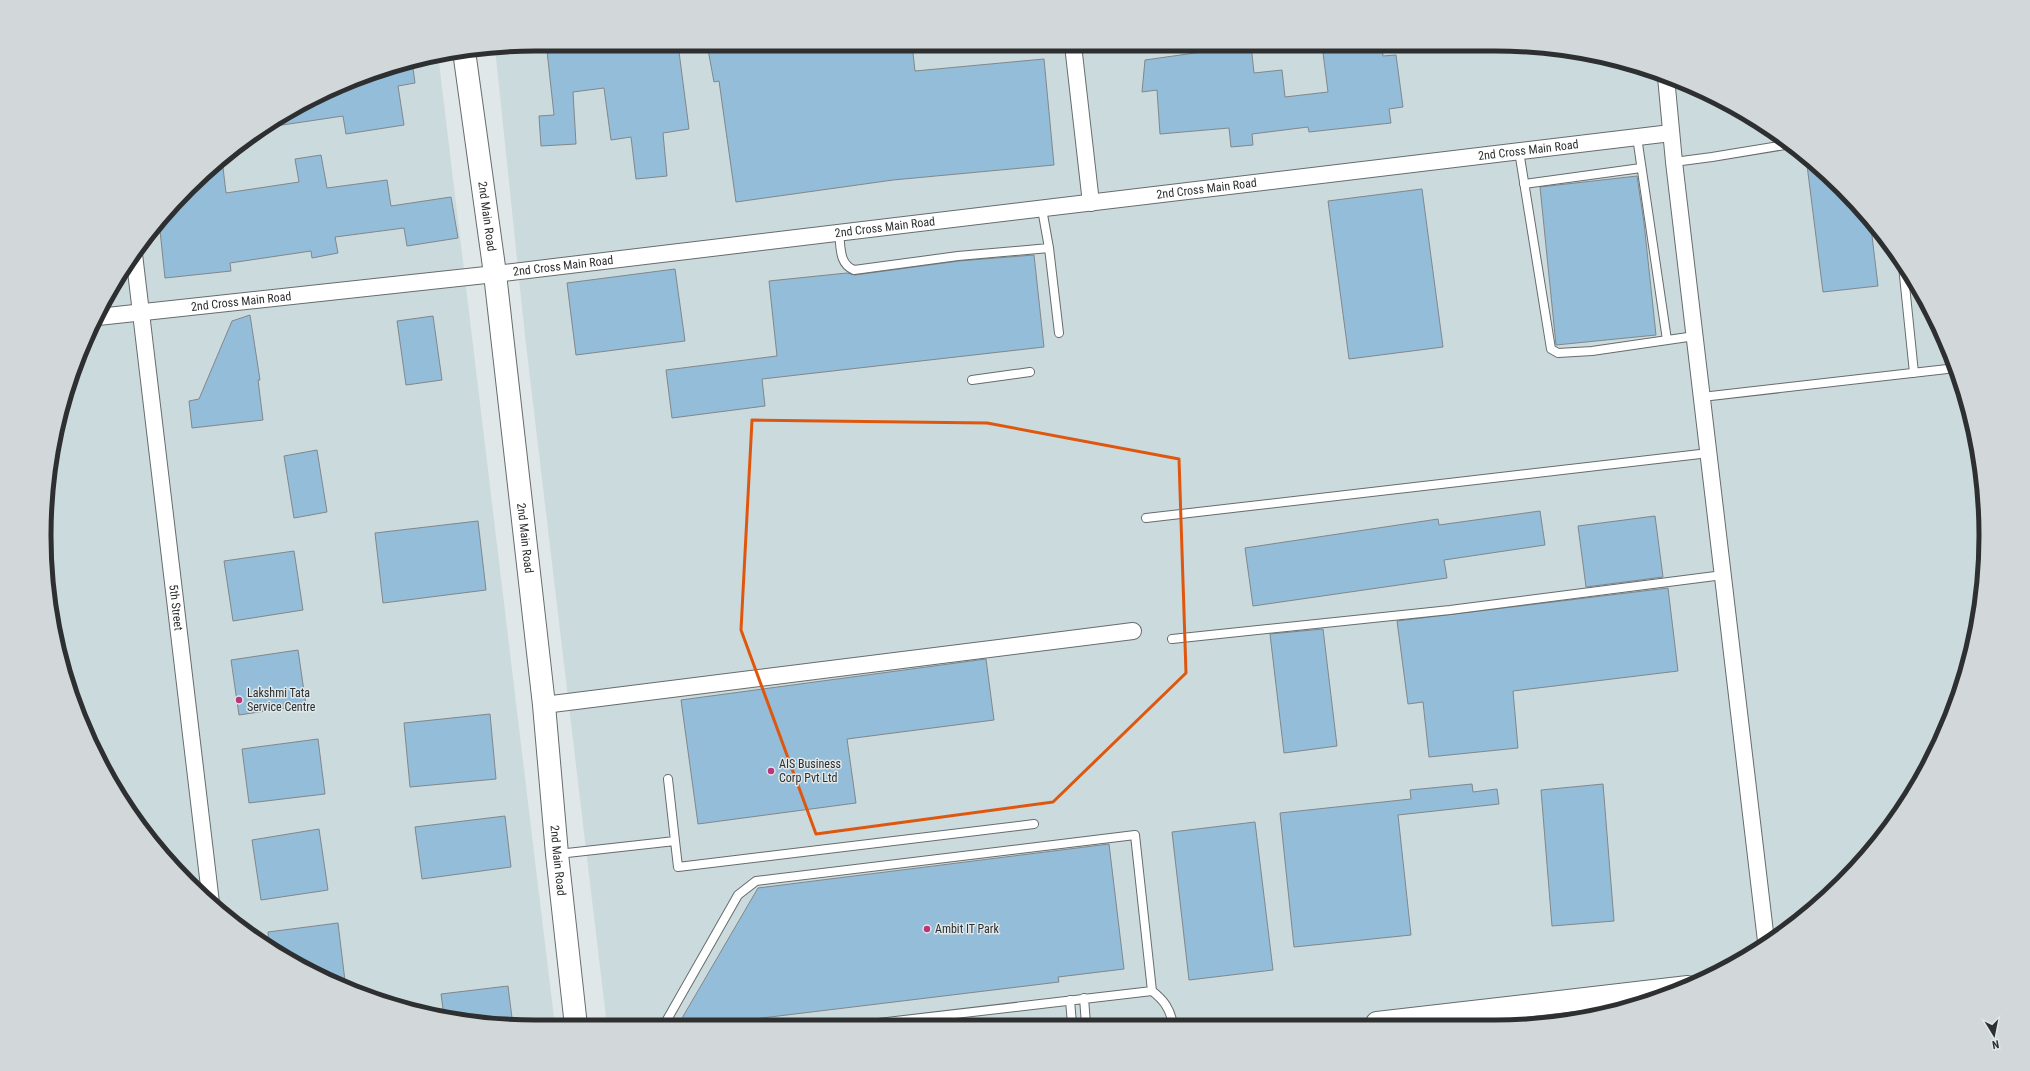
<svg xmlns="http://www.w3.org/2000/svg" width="2030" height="1071" viewBox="0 0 2030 1071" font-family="'Roboto Condensed',sans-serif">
<rect width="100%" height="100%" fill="#e0e7e8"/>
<!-- built -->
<path fill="#cbdadd" d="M536 44 1526 45 1622 61 1712 95 1794 146 1864 212 1920 290 1960 378 1982 472 1985 568 1969 663 1935 753 1864 859 1794 926 1682 990 1559 1023 607 1026 525 336 495 48Z
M438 54 536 869 555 1026H504L409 1010 318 976 236 926 188 883 127 809 95 753 61 663 48 599 45 503 61 409 82 347 127 263 166 211 236 146 290 110 377 70Z"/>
<!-- building -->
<path fill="#93bdd9" stroke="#82878a" d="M610 44H678L689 129 663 133 667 176 636 179 631 137 611 140 604 88 573 92 576 144 541 146 539 116 554 115 547 51Z
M707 44H912L915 71 1044 59 1054 165 893 180 736 202 719 81 714 82Z
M1251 45 1254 73 1282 70 1285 97 1328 92 1322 45H1382L1383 56 1396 55 1403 107 1389 109 1391 123 1309 132 1308 127 1252 134 1253 145 1231 147 1229 128 1160 134 1157 90 1142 92 1145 60Z
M412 61 415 83 398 86 404 125 346 134 343 116 262 128 290 110 377 70Z
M321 155 327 188 387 180 391 206 451 197 458 238 407 246 404 228 335 237 338 253 312 258 311 251 230 263 231 271 165 278 159 221 166 211 222 159 226 193 299 182 295 159Z
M1806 157 1864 212 1870 219 1878 286 1823 292Z
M1637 176 1644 223 1656 335 1556 345 1540 187Z
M1422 189 1443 347 1349 359 1328 201Z
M1034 255 1044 347 762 379 765 406 672 418 666 370 777 356 769 281 847 273 855 275 959 261Z
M675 269 685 341 576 355 567 283Z
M250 315 260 380H258L263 420 192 428 189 401 199 399 232 321Z
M433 316 442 380 406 385 397 321Z
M317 450 327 512 294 518 284 456Z
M1540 511 1545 545 1444 560 1447 578 1253 606 1245 548 1438 519 1439 525Z
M1655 516 1663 577 1586 587 1578 526Z
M478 521 486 590 383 603 375 533Z
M294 551 303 610 233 621 224 561Z
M1668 588 1678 671 1513 691 1518 748 1429 757 1423 702 1408 704 1397 621Z
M1323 629 1337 746 1284 753 1270 634Z
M298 650 306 705 239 715 231 660Z
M986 659 994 720 847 739 856 803 698 824 681 700Z
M490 714 496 779 410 787 404 723Z
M318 739 325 794 249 803 242 749Z
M1472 784 1473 792 1497 789 1499 804 1398 815 1411 935 1294 947 1280 813 1411 799 1410 790Z
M1603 784 1614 921 1552 926 1541 790Z
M505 816 511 867 422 879 415 827Z
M1255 822 1273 970 1189 980 1172 832Z
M319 829 328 890 261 900 252 840Z
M1109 844 1124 969 1058 977 1059 982 704 1025H678L758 888Z
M338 923 345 981 334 982 318 976 269 946 268 932Z
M508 986 513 1026 444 1016 441 994Z"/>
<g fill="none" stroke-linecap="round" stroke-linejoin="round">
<!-- lane casing -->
<g stroke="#666c6d" stroke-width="10">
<path id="lane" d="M1073 46 1088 45
M1637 137 1667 340
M1519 151 1551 349 1558 353 1592 351 1695 336
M1674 162 1712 157 1791 144
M1524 184 1641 168
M1042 209 1049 248
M839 233C841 248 839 264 854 270L958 256 1049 248 1059 333
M1903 266 1914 373
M972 380 1030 372
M1702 397 1956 368
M1146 518 1709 453
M1172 639 1450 610 1723 575
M668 779 675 841
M558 854 675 841 678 867 1034 824
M1152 991C1164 1000 1170 1009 1173 1024
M1084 998 1086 1024
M1070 1000 1072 1024
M664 1025 738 895 756 881 1135 835 1152 991 861 1025"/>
</g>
<!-- street casing -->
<g stroke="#666c6d" stroke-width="18">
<g id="street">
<path d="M1073 45 1091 203"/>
<path d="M1666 77 1674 162 1766 941"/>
<path id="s1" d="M134 254 211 903"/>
<path id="s2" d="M98 317 495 274 1671 133"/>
<path d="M544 705 1133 631"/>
</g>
</g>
<!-- secondary casing -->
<g stroke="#666c6d" stroke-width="24">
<g id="secondary">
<path id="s3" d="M464 51 495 274 544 705 557 854 576 1026"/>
<path d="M1377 1023 1688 987"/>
</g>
</g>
<!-- lane -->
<use href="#lane" stroke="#fff" stroke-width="8"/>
<!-- street -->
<use href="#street" stroke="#fff" stroke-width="16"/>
<!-- secondary -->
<use href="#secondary" stroke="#fff" stroke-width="22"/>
</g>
<!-- marked area -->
<path fill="none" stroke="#df570e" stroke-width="3" stroke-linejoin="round" d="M752 420 987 423 1179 459 1186 673 1053 802 816 834 741 630Z"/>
<!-- markers -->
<g fill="#ba357a" stroke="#e0e7e8" stroke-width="1.5">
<circle cx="239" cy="700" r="4"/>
<circle cx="771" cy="771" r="4"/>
<circle cx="927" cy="929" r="4"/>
</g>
<g text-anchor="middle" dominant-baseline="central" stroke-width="3" stroke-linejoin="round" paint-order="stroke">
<!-- street labels -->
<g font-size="12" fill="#2d2f30" stroke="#e0e7e8">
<text stroke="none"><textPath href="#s2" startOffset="1440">2nd Cross Main Road</textPath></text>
<text stroke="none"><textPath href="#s2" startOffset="1116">2nd Cross Main Road</textPath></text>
<text stroke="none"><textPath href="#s3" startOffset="167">2nd Main Road</textPath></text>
<text stroke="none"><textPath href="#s2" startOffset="792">2nd Cross Main Road</textPath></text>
<text stroke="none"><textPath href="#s2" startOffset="468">2nd Cross Main Road</textPath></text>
<text stroke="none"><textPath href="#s2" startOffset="144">2nd Cross Main Road</textPath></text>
<text stroke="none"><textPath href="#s3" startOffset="491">2nd Main Road</textPath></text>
<text stroke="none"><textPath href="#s1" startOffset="356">5th Street</textPath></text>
<text stroke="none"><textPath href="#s3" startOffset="815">2nd Main Road</textPath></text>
</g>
<!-- poi labels -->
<g font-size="12" fill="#2d2f30" stroke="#e0e7e8" text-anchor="start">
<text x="247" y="693">Lakshmi Tata<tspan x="247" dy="14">Service Centre</tspan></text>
<text x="779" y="764">AIS Business<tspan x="779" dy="14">Corp Pvt Ltd</tspan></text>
<text x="935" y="929">Ambit IT Park</text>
</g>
</g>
<!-- crop -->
<path d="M0 0H2030V1071H0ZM535 51H1495A484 484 0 0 1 1979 535V536A484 484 0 0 1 1495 1020H535A484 484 0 0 1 51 536V535A484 484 0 0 1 535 51Z" fill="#d2d8d9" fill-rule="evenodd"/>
<path fill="none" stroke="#2d2f30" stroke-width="5" d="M535 51H1495A484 484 0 0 1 1979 535V536A484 484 0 0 1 1495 1020H535A484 484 0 0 1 51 536V535A484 484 0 0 1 535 51Z"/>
<!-- north arrow -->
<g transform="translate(1994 1035) rotate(170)" stroke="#e0e7e8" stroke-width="3" paint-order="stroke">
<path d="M0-3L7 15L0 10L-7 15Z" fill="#2d2f30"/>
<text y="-6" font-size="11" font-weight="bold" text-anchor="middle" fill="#2d2f30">N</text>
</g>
</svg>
